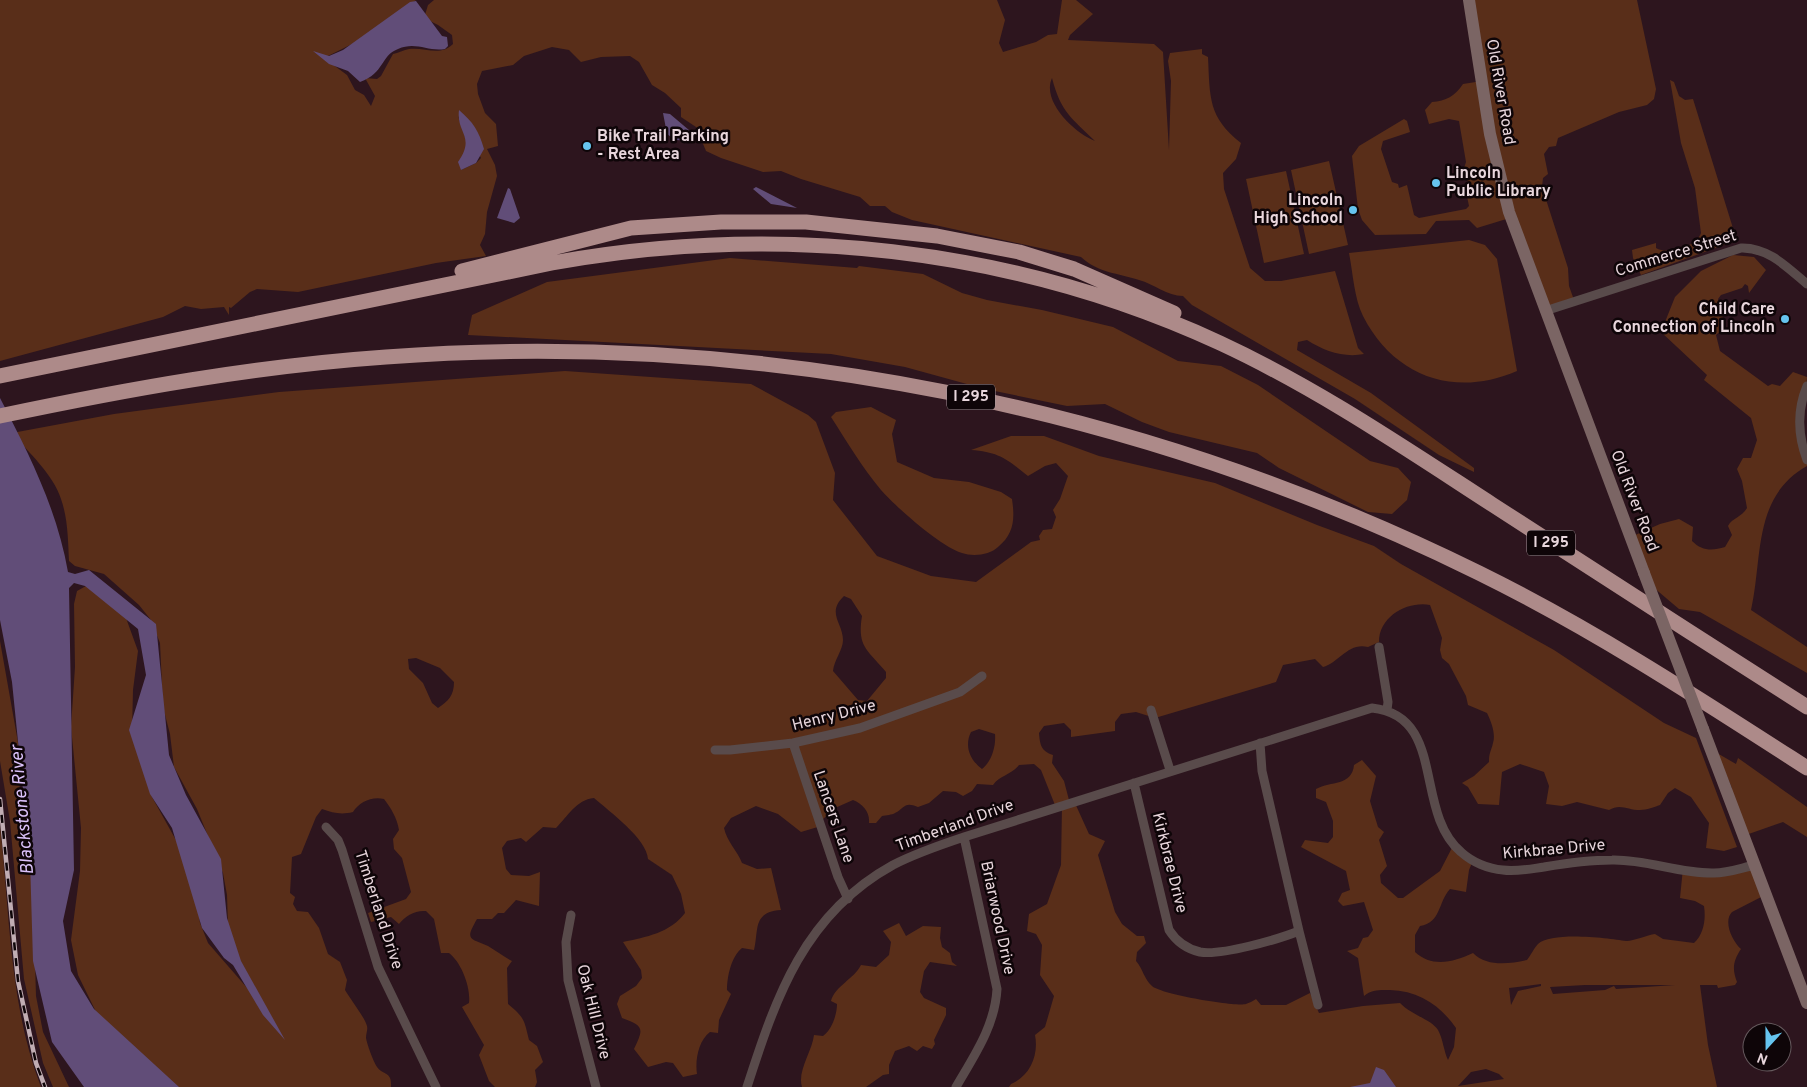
<svg xmlns="http://www.w3.org/2000/svg" width="1807" height="1087" viewBox="0 0 1807 1087" font-family="Overpass,sans-serif">
<rect width="100%" height="100%" fill="#2d151e"/>
<!-- green -->
<path fill="#592e19" fill-rule="evenodd" d="M0 0H416L356 42 324 58 347 75 355 90 364 95 371 106 375 96 365 78 377 79 381 76 393 54C398 53 404 50 409 49 425 47 440 57 453 44L452 35 438 25 424 18 428 5 434 0H997L1005 20 999 43 1003 52 1036 42 1048 35 1057 34 1062 0H1076L1093 14 1070 35 1068 40 1154 44 1163 52 1169 150 1171 81 1168 61 1170 53 1202 49V54L1208 57C1210 98 1208 117 1241 143L1236 159 1223 173 1224 189 1250 268 1265 281H1281L1335 271 1358 348 1364 354C1344 358 1324 351 1307 340L1298 342 1297 350 1371 393 1474 468V472L1439 455 1355 399 1192 305 1183 296C1167 296 1154 284 1139 280 1118 273 1098 273 1081 257L912 220 892 212 885 206H870L860 197 801 179 781 171 763 172 721 158 706 151 696 127 681 117V108L665 93 652 85 639 62 630 56 601 57 581 62 569 50 552 47 524 56 513 65 482 71 477 84 478 94 485 113 496 124 498 146 487 149 495 165 497 176 487 212 485 234 480 245 486 256 436 263 298 292 257 289 250 292 231 308 229 307V315L224 307 201 309 185 306 163 317 0 361ZM1052 78C1061 113 1072 118 1095 141 1076 134 1041 102 1052 78ZM458 116 481 158 476 163 461 170 467 142Z
M1470 0H1637L1656 89 1654 99 1647 105 1619 112 1558 138 1556 146 1549 147 1544 154 1548 174 1543 178 1542 187 1568 268 1569 286 1574 300 1548 311 1513 217 1477 228 1469 220 1436 221 1426 234 1375 235 1362 220 1358 209 1352 156 1359 146 1404 119 1407 121 1410 132 1383 141 1381 149 1392 182 1398 184 1399 188 1407 185 1414 215 1419 218 1466 209 1469 206 1465 187 1468 183 1464 168 1466 162 1459 121 1449 119 1429 124 1425 110 1432 102C1446 101 1455 96 1463 84L1482 81Z
M1670 80 1674 82 1679 96 1685 100 1693 99 1732 225 1735 241 1641 275 1633 258 1632 250 1656 243V248C1668 255 1696 247 1701 233L1695 188 1681 143Z
M1329 161 1348 245 1309 254 1291 170Z
M1286 171 1304 254 1264 263 1246 179Z
M1469 240 1485 245 1497 259 1517 371C1455 398 1394 377 1363 316 1354 298 1353 273 1349 253Z
M1733 255 1754 257 1766 270 1749 293 1748 286 1745 284 1742 288 1721 295 1718 299 1725 327 1716 335 1720 351 1768 386 1772 384 1780 386 1793 372 1807 377 1803 430 1807 449V466C1752 497 1763 558 1751 610L1807 647V673L1700 612 1679 609 1653 587 1633 536 1660 524 1679 519 1693 527 1692 541C1702 551 1712 551 1725 547L1732 535 1728 526C1732 518 1742 517 1747 508L1742 481 1737 469 1743 458H1751L1757 440 1751 418 1704 380 1707 375 1661 332 1675 297 1701 271Z
M730 258 857 268 859 266 923 274 962 293 987 300 1042 310 1113 327 1178 361 1221 366 1258 385 1370 461 1398 468 1411 482 1407 500 1392 514 1368 512 1279 468 1257 453 1169 432 1142 422 1105 404 1067 406 985 389 905 367 831 354 468 335 472 315 547 282Z
M565 371 751 384 808 415 816 422 835 473 833 500 877 556 931 576 976 582 1031 542 1040 540 1039 536 1043 530 1052 529 1056 517 1053 510 1060 499 1068 476 1056 463 1045 466 1028 476C1007 459 999 452 971 450L1011 436H1044L1099 456 1215 483 1317 525 1374 546 1401 564 1554 650 1664 723 1696 738 1737 847 1724 851 1706 848 1709 823 1691 797 1675 788 1668 793 1660 805C1654 807 1647 810 1640 810 1628 810 1620 803 1609 810L1577 802 1562 806 1546 804 1549 786 1544 772 1520 764 1502 772 1499 805 1478 804 1468 787 1462 783 1474 776 1489 762C1489 752 1491 752 1493 743 1496 734 1491 721 1487 713L1468 705 1466 696 1449 664 1442 658 1440 650 1442 638 1430 605C1408 601 1379 616 1379 642L1368 647C1348 642 1339 663 1323 667L1315 659 1283 665 1276 682 1155 718 1136 712 1121 714 1115 722V731L1071 737V730L1064 723 1044 726 1039 733C1040 745 1041 751 1053 755L1052 763 1064 781 1069 800 1055 805 1041 770 1034 764 1019 765C1011 775 1000 775 993 785L977 784 972 791 963 796 956 792 943 791 929 803 918 807C904 801 905 808 895 813 892 815 886 815 882 816L876 823H869C870 812 863 804 853 800L835 808 821 821V826L801 832 778 814 756 806 731 818 724 828C727 842 737 850 742 863L757 869 771 868C772 872 780 905 781 910 752 912 759 930 754 950L742 948C731 957 727 977 727 990L731 994 719 1020 718 1033 710 1032C698 1041 695 1061 697 1074L683 1077 673 1063 666 1062 648 1067 634 1049C644 1028 644 1026 622 1018L617 1004 620 996 636 986 642 978 641 970 623 942C646 937 670 933 685 913L681 894 672 875 648 859C647 839 610 812 594 798 576 800 568 816 556 828L543 827 526 842 521 838 507 841 502 848 506 869 511 875 529 876 540 872 539 906 516 900 504 913H498L492 919H477C465 940 469 938 488 946 495 950 504 957 512 961L507 968 508 1004C525 1018 524 1020 529 1040L537 1046 543 1062 535 1070 537 1082 535 1087H495L489 1081 479 1055 484 1045 462 1007 469 1003C471 987 461 962 449 953H441L434 919 426 911C415 910 405 916 399 924L391 917 371 922 368 913 406 899 411 892 402 858 394 849 393 839 399 830C397 818 391 808 384 799 372 796 359 802 353 812 341 815 333 813 322 809L316 817 301 854 292 857 290 893 295 897 293 904 297 911 308 912 319 928 328 954 340 962 347 980 345 990C351 1000 365 1018 367 1026 368 1030 366 1033 366 1038 367 1044 373 1061 377 1067 384 1076 392 1071 391 1087H173L98 1016 78 975 71 940 80 871 81 828 71 727 75 667 74 604 77 591 86 586 126 618 138 651 133 690 132 732 152 797 187 860 194 881 200 923 208 943 248 989 228 926 227 895 223 873 197 809 174 767 170 734 163 707 160 643 151 620 139 605 104 574 75 566 69 561C68 540 68 519 61 499 53 474 29 453 12 433L114 414 279 392ZM844 596 851 599 862 616C857 647 867 649 886 672V678L867 701 858 700 833 671C834 660 843 650 843 640 843 623 826 613 844 596ZM416 658 440 668 454 682C454 696 448 701 438 708L432 703 423 683 409 669 408 659ZM979 729 995 734C996 746 992 761 982 769 970 760 964 746 971 732Z
M871 407 896 420 892 434 897 462 934 478 969 482 1001 492 1012 499C1015 519 1014 534 998 547 990 555 973 557 962 553 941 547 896 507 881 490 862 467 847 442 831 417L836 412Z
M0 641 19 748 20 817 32 859 36 996 43 1032 69 1087H53L43 1063 24 979 10 821 0 761Z
M1717 753 1736 764 1738 758 1807 807V837L1783 822 1743 836 1730 801 1732 788Z
M1362 760 1376 776 1370 801 1378 827 1384 832 1379 840 1387 866 1380 875 1381 883 1398 898H1403L1440 871 1455 842 1474 858 1469 870 1466 892 1450 889C1438 902 1441 923 1420 926L1415 935V952C1432 968 1454 962 1473 953 1487 967 1509 964 1527 960 1531 955 1534 948 1538 944 1551 931 1609 938 1626 941 1631 942 1647 935 1655 934L1663 939 1694 943C1704 934 1706 919 1704 906L1695 901 1680 898 1683 868 1717 872 1754 863 1767 894 1732 912C1723 921 1732 941 1741 949 1733 961 1732 969 1737 982L1735 985 1718 988 1717 985H1700L1708 1045 1717 1087H1009L1011 1084C1030 1076 1039 1055 1035 1035L1045 1027 1054 996 1040 975 1042 945 1036 934 1027 931 1029 914 1047 904 1061 865 1062 805 1074 801 1089 834 1105 841 1098 855 1115 912 1122 924 1137 936H1144L1146 943 1137 952 1136 961C1143 969 1144 979 1152 986 1160 994 1235 1007 1246 1004 1249 1003 1253 1001 1256 999L1261 1005H1286L1310 993 1319 1013 1363 1006 1400 1003C1411 1015 1431 1019 1438 1030 1443 1039 1444 1052 1448 1060L1454 1047 1456 1028C1440 1005 1419 991 1390 990 1381 990 1372 989 1364 996L1358 958 1347 951 1358 948 1363 938 1368 937 1373 930 1364 902 1343 906 1338 901 1342 893 1350 890 1346 871 1301 847 1305 840 1328 843 1333 837V821L1326 802 1316 798V789C1331 781 1352 786 1354 765ZM1541 984V986L1518 991 1511 1005 1509 988ZM1585 985H1675L1616 989 1614 986 1605 990 1553 994 1550 987ZM1486 1069 1499 1074 1504 1079 1458 1086 1471 1072Z
M0 826C10 914 9 1004 41 1087H0Z
M899 923 906 936 923 926 941 927 940 938 942 947 950 953 952 962 957 966 930 962 924 971 920 992 924 998 946 1008V1015L934 1040 935 1044 932 1049 923 1046 917 1051 909 1046 895 1051 889 1065V1074L883 1075 866 1087H802C797 1071 812 1052 814 1035L823 1036C832 1030 837 1014 837 1004L831 1001C835 986 854 979 861 965L876 967 889 955 891 942 883 931Z"/>
<!-- water -->
<path fill="#614d78" d="M416 1 442 36 447 37 448 46 445 49C428 52 416 41 398 49 380 56 385 73 360 82L348 71 329 64 313 51 329 56 343 50 410 2Z
M459 110C473 122 479 131 484 149L476 163 461 170 458 162C476 136 456 134 459 110Z
M663 113 670 114 696 136 693 141 675 140 667 134Z
M756 187 797 208 771 204 753 189Z
M508 188 510 189 520 218 514 223 497 218Z
M0 398C29 454 57 509 68 572L75 574 89 570 156 624 169 755 186 795 221 859 227 918 241 961 285 1040 263 1015 233 965 224 958 202 928 172 828 150 794 129 730 146 675 138 629 85 586 74 583 69 588 74 870 63 921 71 971 94 1009 179 1087H84L52 1042 33 961 30 860 12 682 0 620Z
M1376 1067 1384 1070 1396 1087H1350L1370 1083Z"/>
<g fill="none" stroke-linecap="round" stroke-linejoin="round">
<!-- street -->
<path stroke="#594b4b" stroke-width="9" d="M1545 311 1741 248C1768 247 1788 268 1807 284
M1807 386C1797 410 1798 436 1807 460
M1379 647 1388 702 1387 710
M1151 710 1170 770
M793 743 838 877 848 899
M715 750H730L793 743 860 728 960 692 982 676
M1134 783 1169 930C1176 941 1187 949 1200 952 1221 956 1279 939 1299 931L1262 771 1260 743
M326 827 338 840 342 850 378 967 436 1087
M571 915 566 942 568 980 596 1087
M1299 931 1318 1005
M747 1087C776 997 804 914 893 865 916 853 940 845 964 837L1372 708C1447 716 1413 811 1461 852 1472 862 1488 869 1503 870 1516 872 1530 869 1544 867 1567 863 1589 860 1612 860 1646 859 1680 874 1714 873 1728 873 1741 868 1755 865
M956 1087C974 1056 995 1026 997 989L964 837"/>
<!-- secondary -->
<path stroke="#7b6564" stroke-width="12" d="M1469 0 1490 134 1509 212 1644 573
M1703 729 1807 1003"/>
<!-- highway -->
<path stroke="#ad8a89" stroke-width="15" d="M462 271 631 228 721 222H806L937 236 1019 252 1074 269 1174 313
M0 376 552 263C777 222 1012 247 1220 343 1317 388 1405 448 1493 505 1598 573 1702 640 1807 707
M0 416C128 389 256 366 386 357 760 329 1143 407 1479 573 1593 629 1700 699 1807 768"/>
<!-- rail casing -->
<g stroke="#c0adb3" stroke-width="4.5">
<path id="rail" d="M0 799 18 981 36 1063 45 1087"/>
</g>
<!-- rail -->
<use href="#rail" stroke="#0e0508" stroke-width="2.5" stroke-dasharray="8" stroke-linecap="butt"/>
<!-- secondary-bridge -->
<path stroke="#7b6564" stroke-width="12" d="M1644 573 1703 729"/>
</g>
<!-- markers -->
<g fill="#66c4ef" stroke="#0e0508" stroke-width="2">
<circle cx="587" cy="146" r="5"/>
<circle cx="1436" cy="183" r="5"/>
<circle cx="1353" cy="210" r="5"/>
<circle cx="1785" cy="319" r="5"/>
</g>
<g text-anchor="middle" dominant-baseline="central" stroke-width="5" stroke-linejoin="round" paint-order="stroke">
<!-- shield labels -->
<g fill="#0e0508" stroke="#a7979c" stroke-width="1">
<rect x="947" y="384.5" width="48" height="25" rx="4"/>
<rect x="1527" y="530.5" width="48" height="25" rx="4"/>
</g>
<g font-size="15" font-weight="bold" fill="#e8d6dc">
<text x="971" y="397">I 295</text>
<text x="1551" y="543">I 295</text>
</g>
<!-- street labels -->
<g font-size="16" fill="#e8d6dc" stroke="#0e0508">
<text transform="translate(1500 92) rotate(80)">Old River Road</text>
<text transform="translate(1676 254) rotate(-17)">Commerce Street</text>
<text transform="translate(1634 501) rotate(69)">Old River Road</text>
<text transform="translate(834 716) rotate(-14)">Henry Drive</text>
<text transform="translate(833 817) rotate(71)">Lancers Lane</text>
<text transform="translate(955 826) rotate(-20)">Timberland Drive</text>
<text transform="translate(1554 850) rotate(-5)">Kirkbrae Drive</text>
<text transform="translate(1169 863) rotate(76)">Kirkbrae Drive</text>
<text transform="translate(378 910) rotate(72)">Timberland Drive</text>
<text transform="translate(997 918) rotate(78)">Briarwood Drive</text>
<text transform="translate(593 1012) rotate(76)">Oak Hill Drive</text>
</g>
<!-- poi labels -->
<g font-size="16" font-weight="bold" fill="#e8d6dc" stroke="#0e0508" text-anchor="start">
<text x="597" y="137">Bike Trail Parking<tspan x="597" dy="18">- Rest Area</tspan></text>
<text x="1446" y="174">Lincoln<tspan x="1446" dy="18">Public Library</tspan></text>
<text x="1343" y="201" text-anchor="end">Lincoln<tspan x="1343" dy="18">High School</tspan></text>
<text x="1775" y="310" text-anchor="end">Child Care<tspan x="1775" dy="18">Connection of Lincoln</tspan></text>
</g>
<!-- water labels -->
<g font-size="18" font-style="italic" fill="#dac1f9" stroke="#0e0508">
<text transform="translate(23 810) rotate(-95)">Blackstone River</text>
</g>
</g>
<!-- north arrow -->
<g transform="translate(1767 1047) rotate(201)"><circle r="24" fill="#0e0508" stroke="#65595d"/>
<path d="M0-4L9 19L0 12L-9 19Z" fill="#66c4ef"/>
<text y="-8" font-size="14" font-weight="bold" text-anchor="middle" fill="#e8d6dc">N</text>
</g>
</svg>
